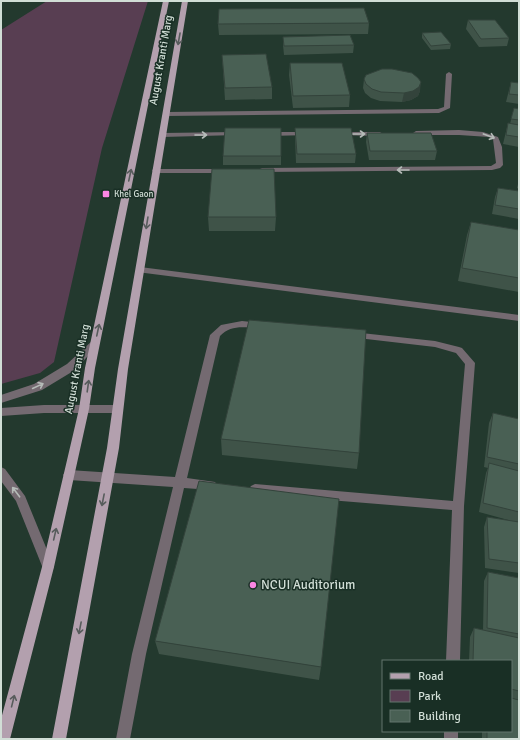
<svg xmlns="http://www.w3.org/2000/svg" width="520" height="740" viewBox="0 0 520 740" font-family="Signika,sans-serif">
<rect width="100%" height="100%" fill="#23392e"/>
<!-- green -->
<path fill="#583e52" d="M47 1H148L102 148 54 362 40 373 1 384V30Z"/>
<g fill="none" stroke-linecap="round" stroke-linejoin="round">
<!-- minor -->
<path fill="#746a71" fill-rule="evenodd" d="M449 72 452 74 450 108 439 113 166 116 163 114 166 112 438 109 444 107 446 74Z
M459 130 483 132 498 137 502 147 503 165 500 168 492 170 262 172 258 170 262 168 491 166 496 163 493 139 489 137 459 135H416L413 133 416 131Z
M236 132 239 134 238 135 162 137 159 135 162 133Z
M308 132 310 133V135L268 136 265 134 268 132Z
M338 132H380L383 134 380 136 336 135V133Z
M153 169H226L230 171 226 173H156L152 171Z
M140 267 519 315V321L137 272 136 270 137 268Z
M242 321 261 323 266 326 261 329C246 327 231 324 220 336L187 478 215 482 217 485 215 488 211 490 184 488 146 654 130 739H116L132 654 173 487 69 480 65 478 63 475 65 472 69 470 175 477 210 335 221 325Z
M352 332 435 341 459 347 462 348 475 363 464 506 460 661H446L452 510 255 494 251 492 249 489 251 486 255 484 453 501 465 364 456 353 435 347 349 337 347 335Z
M95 340 100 343 98 345 75 370 42 390 1 403V395L34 384 67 364 92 341Z
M44 405H118L122 406 123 409 122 412 118 413H44L1 416V408Z
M1 467 5 469 25 496 54 567 52 571 48 573 44 571 16 501 1 481Z
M444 731H458V739H444Z"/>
<!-- major -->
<path fill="#b3a0ae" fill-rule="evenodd" d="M163 1H169L95 368 89 409 54 567 10 739H1V719L42 567 79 409 85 368Z
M182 1H188L128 369 119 448 66 739H52L107 448 118 369Z"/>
</g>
<!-- wall -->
<path fill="#3f5348" d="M468 20 509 38 507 46 479 47 466 29Z
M369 23 368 34 219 35 218 24Z
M422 33 451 44 450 49 431 50 422 38Z
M283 37 354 45 353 53 284 55 283 45Z
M222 55 272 87V99L225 100Z
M290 63 350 95 349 107 293 108 289 75Z
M364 79 420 91 418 96 411 100 402 102 380 101 371 98 365 93 363 88Z
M511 82 519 83V104L506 102Z
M514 108 519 109V147L503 144 508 123 510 124Z
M295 128 356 154 355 163H296L295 137Z
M367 133 437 151 435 160H369L366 142Z
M223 156H281V165H223Z
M519 180V189L517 188Z
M498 188 519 191V219L492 214 495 197Z
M208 217H276L275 231H209Z
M471 222 519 230V292L458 281 467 235Z
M493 413 519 419V573L485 568 484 527 487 517 512 521 479 512 486 473 488 468 484 467 489 423Z
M221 439 359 453 357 469 222 455Z
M488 572 519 578V700L511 698V661H469L470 637 474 628 483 630 484 581Z
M155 641 321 667 319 680 159 654Z
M482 731H511L519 739H482Z"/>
<!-- shaded-wall -->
<path fill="#33433b" d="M421 82 420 91 418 96 411 100 402 102 404 93Z"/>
<!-- building -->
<path fill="#496054" stroke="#33433b" d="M364 8 369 23 218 24 219 9Z
M468 20H495L509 38 481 39Z
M441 32 451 44 431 46 422 33Z
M350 35 354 45 284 46 283 37Z
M266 54 272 87 225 88 222 55Z
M290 63H342L350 95 293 96Z
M382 69H392L412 73 418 78 421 82 419 87 413 91 404 93 381 92 372 89 366 84 364 79 366 75Z
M511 82 519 83V95L509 94Z
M514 108 519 109V120L511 119Z
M508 123 519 125V137L506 135Z
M225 128H281V156H223Z
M295 128H351L356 154H297Z
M367 133H431L437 151H370Z
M212 169H274L276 217H208Z
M498 188 519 191V209L495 205Z
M471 222 519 230V278L462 268Z
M249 320 366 330 359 453 221 439Z
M493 413 519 419V464L487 457Z
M489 463 519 471V512L483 503Z
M199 481 339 499 321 667 155 641Z
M487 517 519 522V563L489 559Z
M488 572 519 578V634L487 628Z
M474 628 519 638V691L511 689V661H473Z
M511 698 519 700V739H487V731H511Z"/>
<!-- one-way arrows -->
<defs><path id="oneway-shaft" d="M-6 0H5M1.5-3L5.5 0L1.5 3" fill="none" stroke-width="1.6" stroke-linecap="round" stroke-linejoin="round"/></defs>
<g stroke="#575c5c">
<use href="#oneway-shaft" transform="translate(179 39) rotate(100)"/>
<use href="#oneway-shaft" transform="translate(130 175) rotate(-78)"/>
<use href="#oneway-shaft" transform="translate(147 223) rotate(99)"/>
<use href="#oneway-shaft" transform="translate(98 330) rotate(-78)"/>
<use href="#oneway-shaft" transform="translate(88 386) rotate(-82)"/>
<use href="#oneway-shaft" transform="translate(103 500) rotate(101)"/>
<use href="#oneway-shaft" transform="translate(55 534) rotate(-77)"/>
<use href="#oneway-shaft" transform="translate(80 628) rotate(101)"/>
<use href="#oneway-shaft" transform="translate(13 701) rotate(-76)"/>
</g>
<g stroke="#b5bbb8">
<use href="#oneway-shaft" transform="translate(359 134)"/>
<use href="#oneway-shaft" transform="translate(201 135)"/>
<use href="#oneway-shaft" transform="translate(489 136) rotate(20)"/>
<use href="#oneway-shaft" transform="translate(403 170) rotate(180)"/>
<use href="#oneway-shaft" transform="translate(38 386) rotate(-25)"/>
<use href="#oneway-shaft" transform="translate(16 492) rotate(-127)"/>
</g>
<!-- markers -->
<g fill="#fc86e4" stroke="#192f25" stroke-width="1.5">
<rect x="102" y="190" width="8" height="8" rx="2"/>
<circle cx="253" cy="585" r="4"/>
</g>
<g text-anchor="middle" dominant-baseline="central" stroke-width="3" stroke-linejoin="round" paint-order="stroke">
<!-- far-poi labels -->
<g font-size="9" fill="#d1ded6" stroke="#192f25" text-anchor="start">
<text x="114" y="194">Khel Gaon</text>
</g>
<!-- street labels -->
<g font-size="11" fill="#d1ded6" stroke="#192f25">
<text transform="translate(161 60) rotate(-80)">August Kranti Marg</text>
<text transform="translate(77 369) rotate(-79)">August Kranti Marg</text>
</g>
<!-- near-poi labels -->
<g font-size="13" fill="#d1ded6" stroke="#192f25" text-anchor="start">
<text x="261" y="585">NCUI Auditorium</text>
</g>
</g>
<!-- border -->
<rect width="520" height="740" fill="none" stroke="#d1ded6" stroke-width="4"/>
<!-- legend -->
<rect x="382" y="660" width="130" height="72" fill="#192f25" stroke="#63756c"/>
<rect x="390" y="673" width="20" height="6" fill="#b3a0ae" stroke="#63756c"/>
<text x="418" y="680" font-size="12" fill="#d1ded6">Road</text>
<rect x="390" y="690" width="20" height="12" fill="#583e52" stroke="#63756c"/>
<text x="418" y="700" font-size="12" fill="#d1ded6">Park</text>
<rect x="390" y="710" width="20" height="12" fill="#496054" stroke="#63756c"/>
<text x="418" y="720" font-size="12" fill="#d1ded6">Building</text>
</svg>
